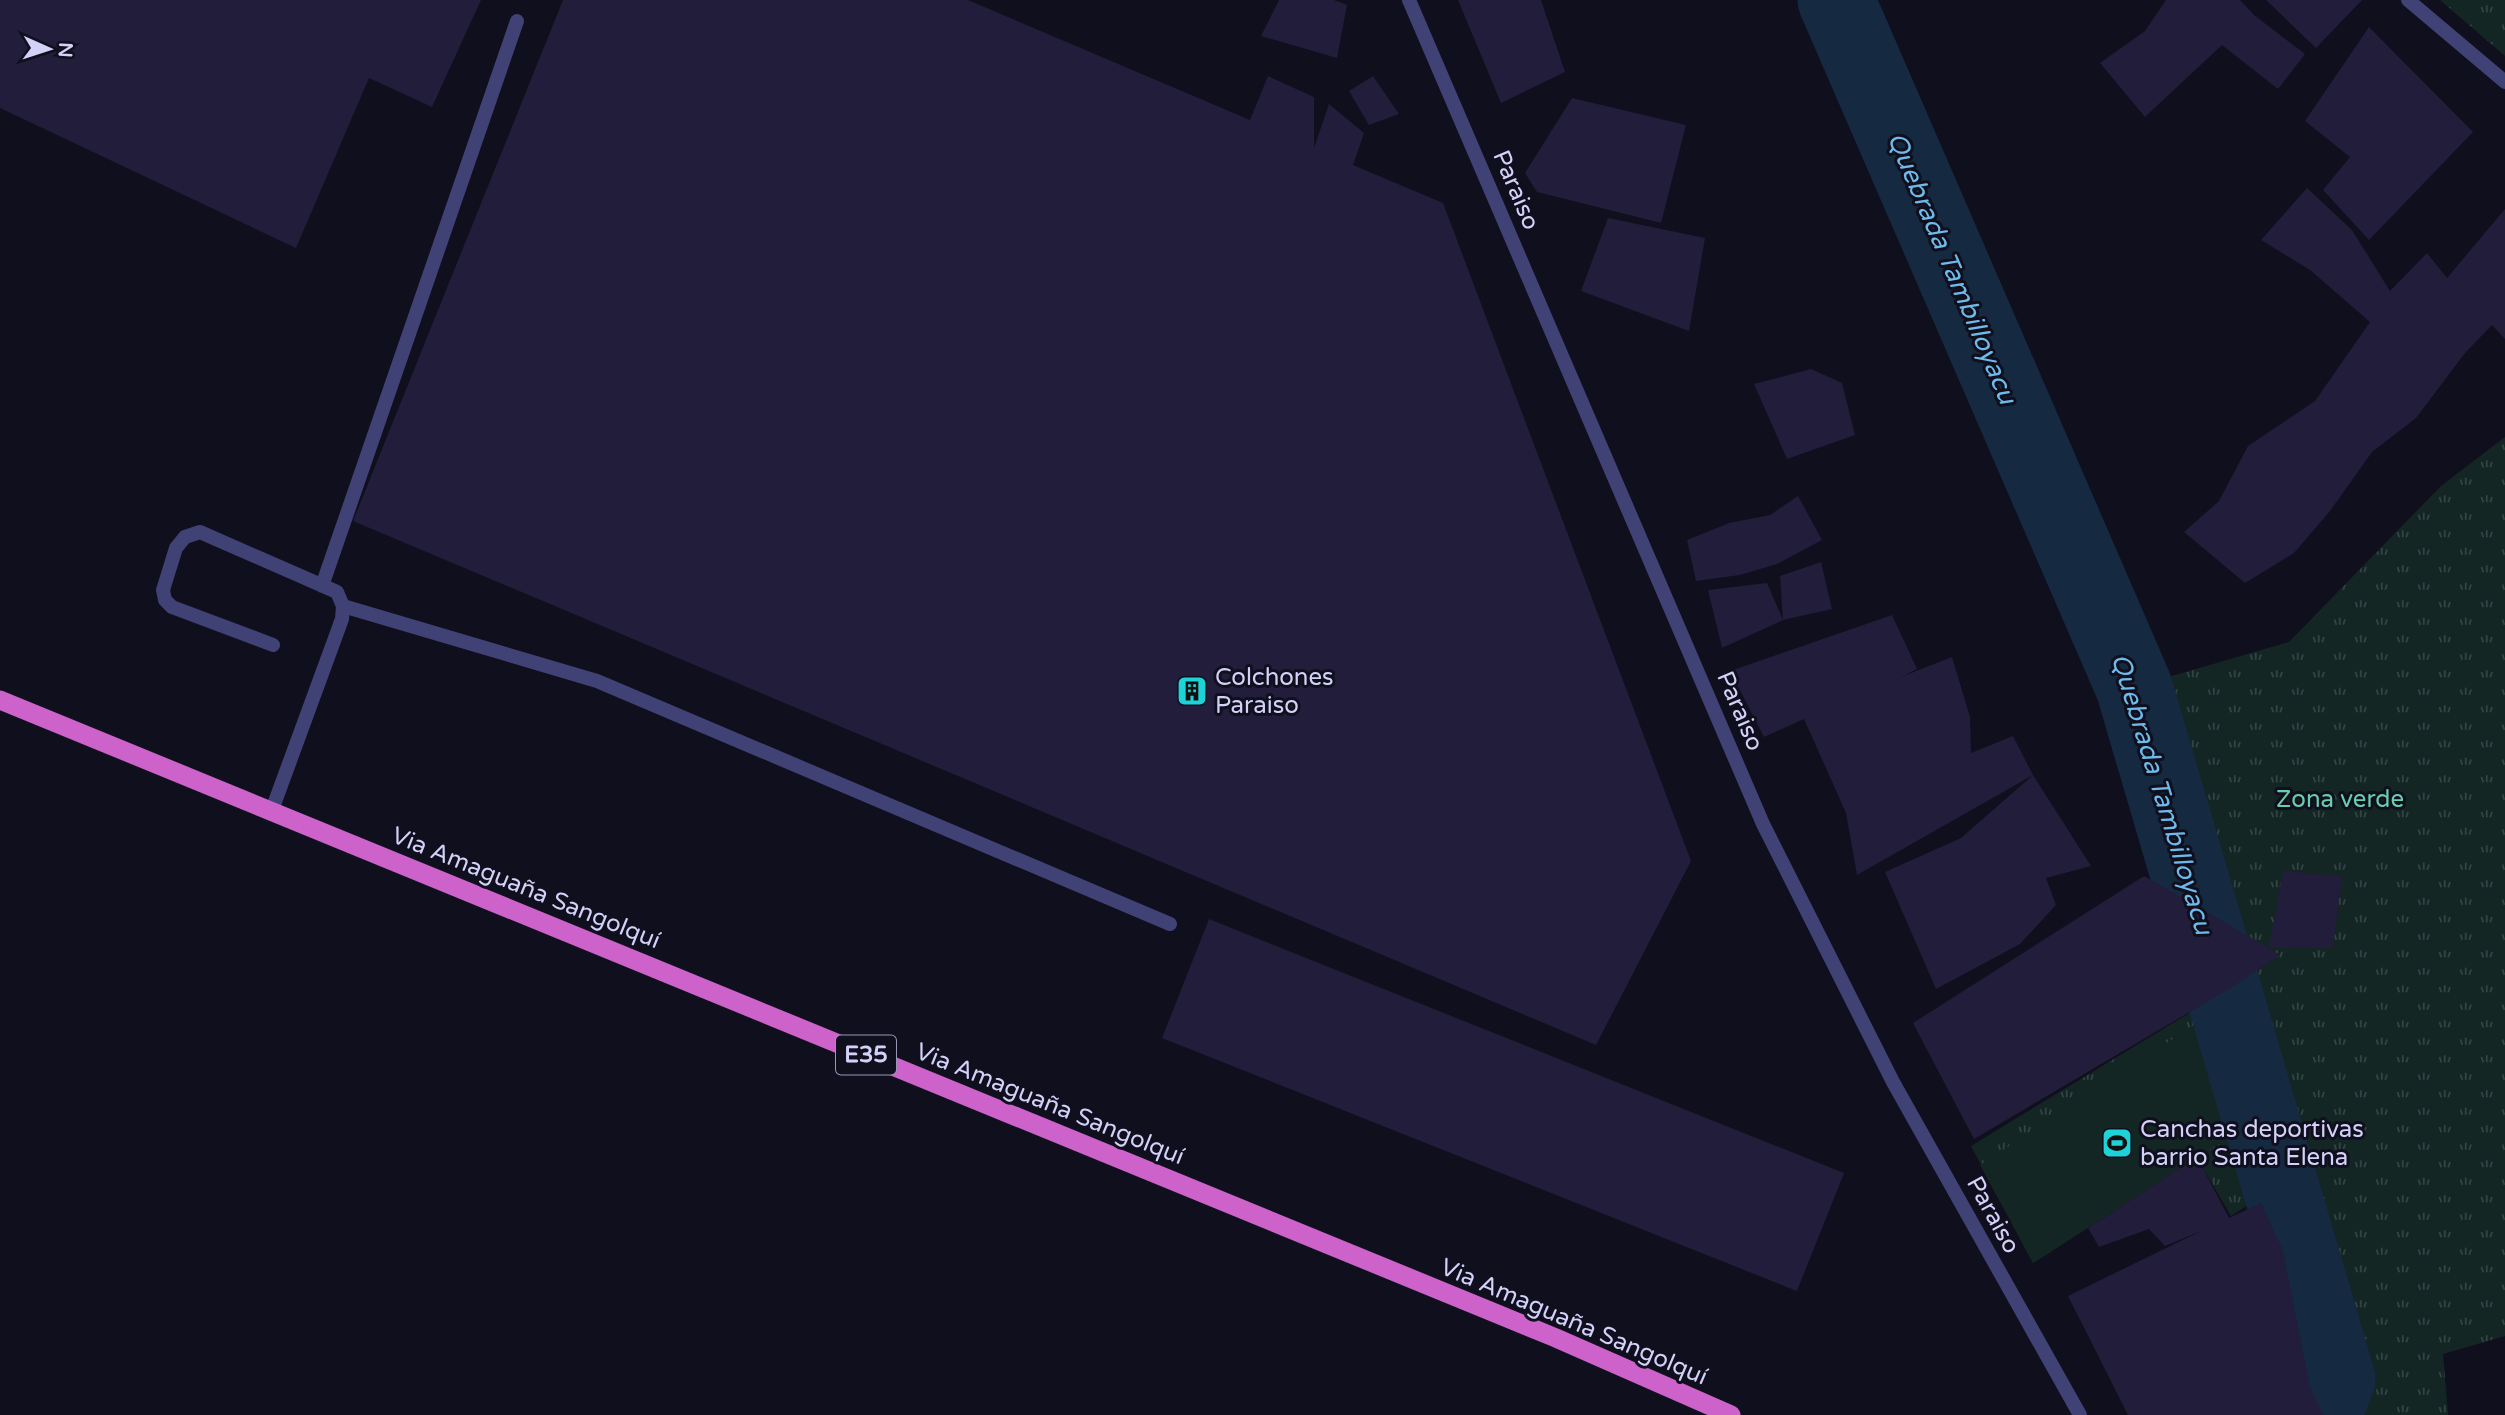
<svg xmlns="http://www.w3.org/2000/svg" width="2505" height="1415" viewBox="0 0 2505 1415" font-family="'Varela Round',sans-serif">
<defs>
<pattern id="grass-tufts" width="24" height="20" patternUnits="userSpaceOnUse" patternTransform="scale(1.75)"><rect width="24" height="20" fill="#132624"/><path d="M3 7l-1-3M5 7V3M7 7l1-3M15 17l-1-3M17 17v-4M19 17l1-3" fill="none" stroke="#344445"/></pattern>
</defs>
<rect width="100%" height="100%" fill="#100f1d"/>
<!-- grass -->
<path fill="url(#grass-tufts)" d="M2440 0H2505V56Z
M2505 437V1336L2443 1354 2448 1415H2355L2280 1184 2231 1216 2197 1158 2033 1263 1971 1146 2227 990 2134 687 2289 642 2441 486Z"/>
<!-- pitch -->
<path fill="#132624" d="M2209 1015 2243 1128 2033 1263 1980 1165Z"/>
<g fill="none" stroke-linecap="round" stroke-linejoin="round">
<!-- river -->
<path stroke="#152941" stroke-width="77" d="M1836 0 2134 687 2337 1379 2323 1415"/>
</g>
<!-- building -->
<path fill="#211d3b" d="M0 0H481L432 107 369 78 296 248 0 108Z
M563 0H968L1250 120 1268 76 1314 97V148L1329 104 1364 133 1353 165 1443 203 1691 861 1596 1045 353 521Z
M1279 0H1334L1347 5 1337 58 1261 36Z
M1458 0H1541L1565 72 1501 103Z
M2166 0H2240L2254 15 2305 54 2278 89 2222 45 2145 117 2100 63 2145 31Z
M2266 0H2362L2316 48Z
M2369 27 2473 132 2369 240 2323 190 2350 157 2305 121Z
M1373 76 1399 114 1369 125 1349 91Z
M1572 98 1686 125 1661 223 1537 192 1525 173Z
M2307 188 2352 230 2390 291 2427 253 2447 278 2505 209V339L2492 325 2465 353 2416 418 2372 452 2330 511 2294 553 2245 583 2184 532 2219 501 2248 446 2315 401 2370 322 2310 270 2261 240Z
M1608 218 1705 238 1689 331 1581 291Z
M1811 369 1842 383 1855 435 1787 459 1754 384Z
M1798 496 1822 540 1777 564 1740 575 1696 581 1687 540 1729 523 1770 515Z
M1821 562 1832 609 1783 620 1780 576Z
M1767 583 1783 620 1722 648 1708 590Z
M1892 615 1917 669 1901 677 1952 657 1970 717 1971 753 2013 736 2033 775 1857 875 1846 813 1804 719 1764 737 1730 671Z
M2033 775 2091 866 2046 878 2056 905 2020 944 1936 989 1885 872 1961 838Z
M2283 871 2342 876 2333 948H2269L2280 955 2227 990 1974 1139 1913 1023 2144 876 2269 948Z
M1209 919 1844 1173 1797 1291 1162 1038Z
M2197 1157 2229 1218 2261 1203 2283 1251 2310 1388 2323 1415H2128L2068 1296 2201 1231 2165 1246 2149 1229 2099 1247 2088 1228Z"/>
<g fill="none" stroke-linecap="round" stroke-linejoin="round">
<!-- service -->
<path stroke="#404276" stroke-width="14" d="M322 586 517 21
M343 606 597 681 1170 924
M272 810 342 619 343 606 337 592 200 532 185 537 176 548 163 590 165 600 172 607 273 645"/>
<!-- tertiary -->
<path stroke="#404276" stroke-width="14" d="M1409 0 1763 824 1893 1082 2080 1415
M2408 0 2505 82"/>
<!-- trunk -->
<path stroke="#cc62ca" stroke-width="19" d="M0 700 1556 1338 1731 1415"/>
</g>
<!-- icons -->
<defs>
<g id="building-square" transform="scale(1.575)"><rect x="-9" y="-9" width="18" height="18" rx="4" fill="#1ed3d8" stroke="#100f1d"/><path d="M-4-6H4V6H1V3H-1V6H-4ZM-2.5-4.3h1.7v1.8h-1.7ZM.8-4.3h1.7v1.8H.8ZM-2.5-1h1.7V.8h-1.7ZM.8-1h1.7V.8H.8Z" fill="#111"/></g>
<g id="stadium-square" transform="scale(1.575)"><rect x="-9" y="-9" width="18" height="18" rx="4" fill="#1ed3d8" stroke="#100f1d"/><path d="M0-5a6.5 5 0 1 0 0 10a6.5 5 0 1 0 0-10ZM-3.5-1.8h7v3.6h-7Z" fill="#111"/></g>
</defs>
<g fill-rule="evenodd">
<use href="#building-square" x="1192" y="691"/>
<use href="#stadium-square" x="2117" y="1143"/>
</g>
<g text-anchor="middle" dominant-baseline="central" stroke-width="6" stroke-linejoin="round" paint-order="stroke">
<!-- shield labels -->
<rect fill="#100f1d" stroke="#9897b7" stroke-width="2" x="836" y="1035.5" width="60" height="39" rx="5"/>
<g font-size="23" font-weight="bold" fill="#d3d1f9">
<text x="866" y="1055">E35</text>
</g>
<!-- street labels -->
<g font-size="24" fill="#d3d1f9" stroke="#100f1d">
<text transform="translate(1516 190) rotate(67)">Paraiso</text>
<text transform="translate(1740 711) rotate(67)">Paraiso</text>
<text transform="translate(526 888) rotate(22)">Via Amaguaña Sangolquí</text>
<text transform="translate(1050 1104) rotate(22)">Via Amaguaña Sangolquí</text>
<text transform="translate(1993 1215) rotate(61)">Paraiso</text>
<text transform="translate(1574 1322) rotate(23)">Via Amaguaña Sangolquí</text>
</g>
<!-- poi labels -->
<g font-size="24" fill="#d3d1f9" stroke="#100f1d" text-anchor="start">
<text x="1215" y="677">Colchones<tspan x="1215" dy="28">Paraiso</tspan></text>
<text x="2140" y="1129">Canchas deportivas<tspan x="2140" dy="28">barrio Santa Elena</tspan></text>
</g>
<!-- park labels -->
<g font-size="24" fill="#68cead" stroke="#100f1d">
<text x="2340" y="799">Zona verde</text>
</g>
<!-- water labels -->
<g font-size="26" font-style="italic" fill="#6dbaeb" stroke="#100f1d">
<text transform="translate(1952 268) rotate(67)">Quebrada Tambilloyacu</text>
<text transform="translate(2162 794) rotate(73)">Quebrada Tambilloyacu</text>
</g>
</g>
<!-- north arrow -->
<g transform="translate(49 49) rotate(93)" stroke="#100f1d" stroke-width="5" paint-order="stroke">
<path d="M0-5L12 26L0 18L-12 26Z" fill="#d3d1f9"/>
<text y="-10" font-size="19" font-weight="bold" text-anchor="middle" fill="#d3d1f9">N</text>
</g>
</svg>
